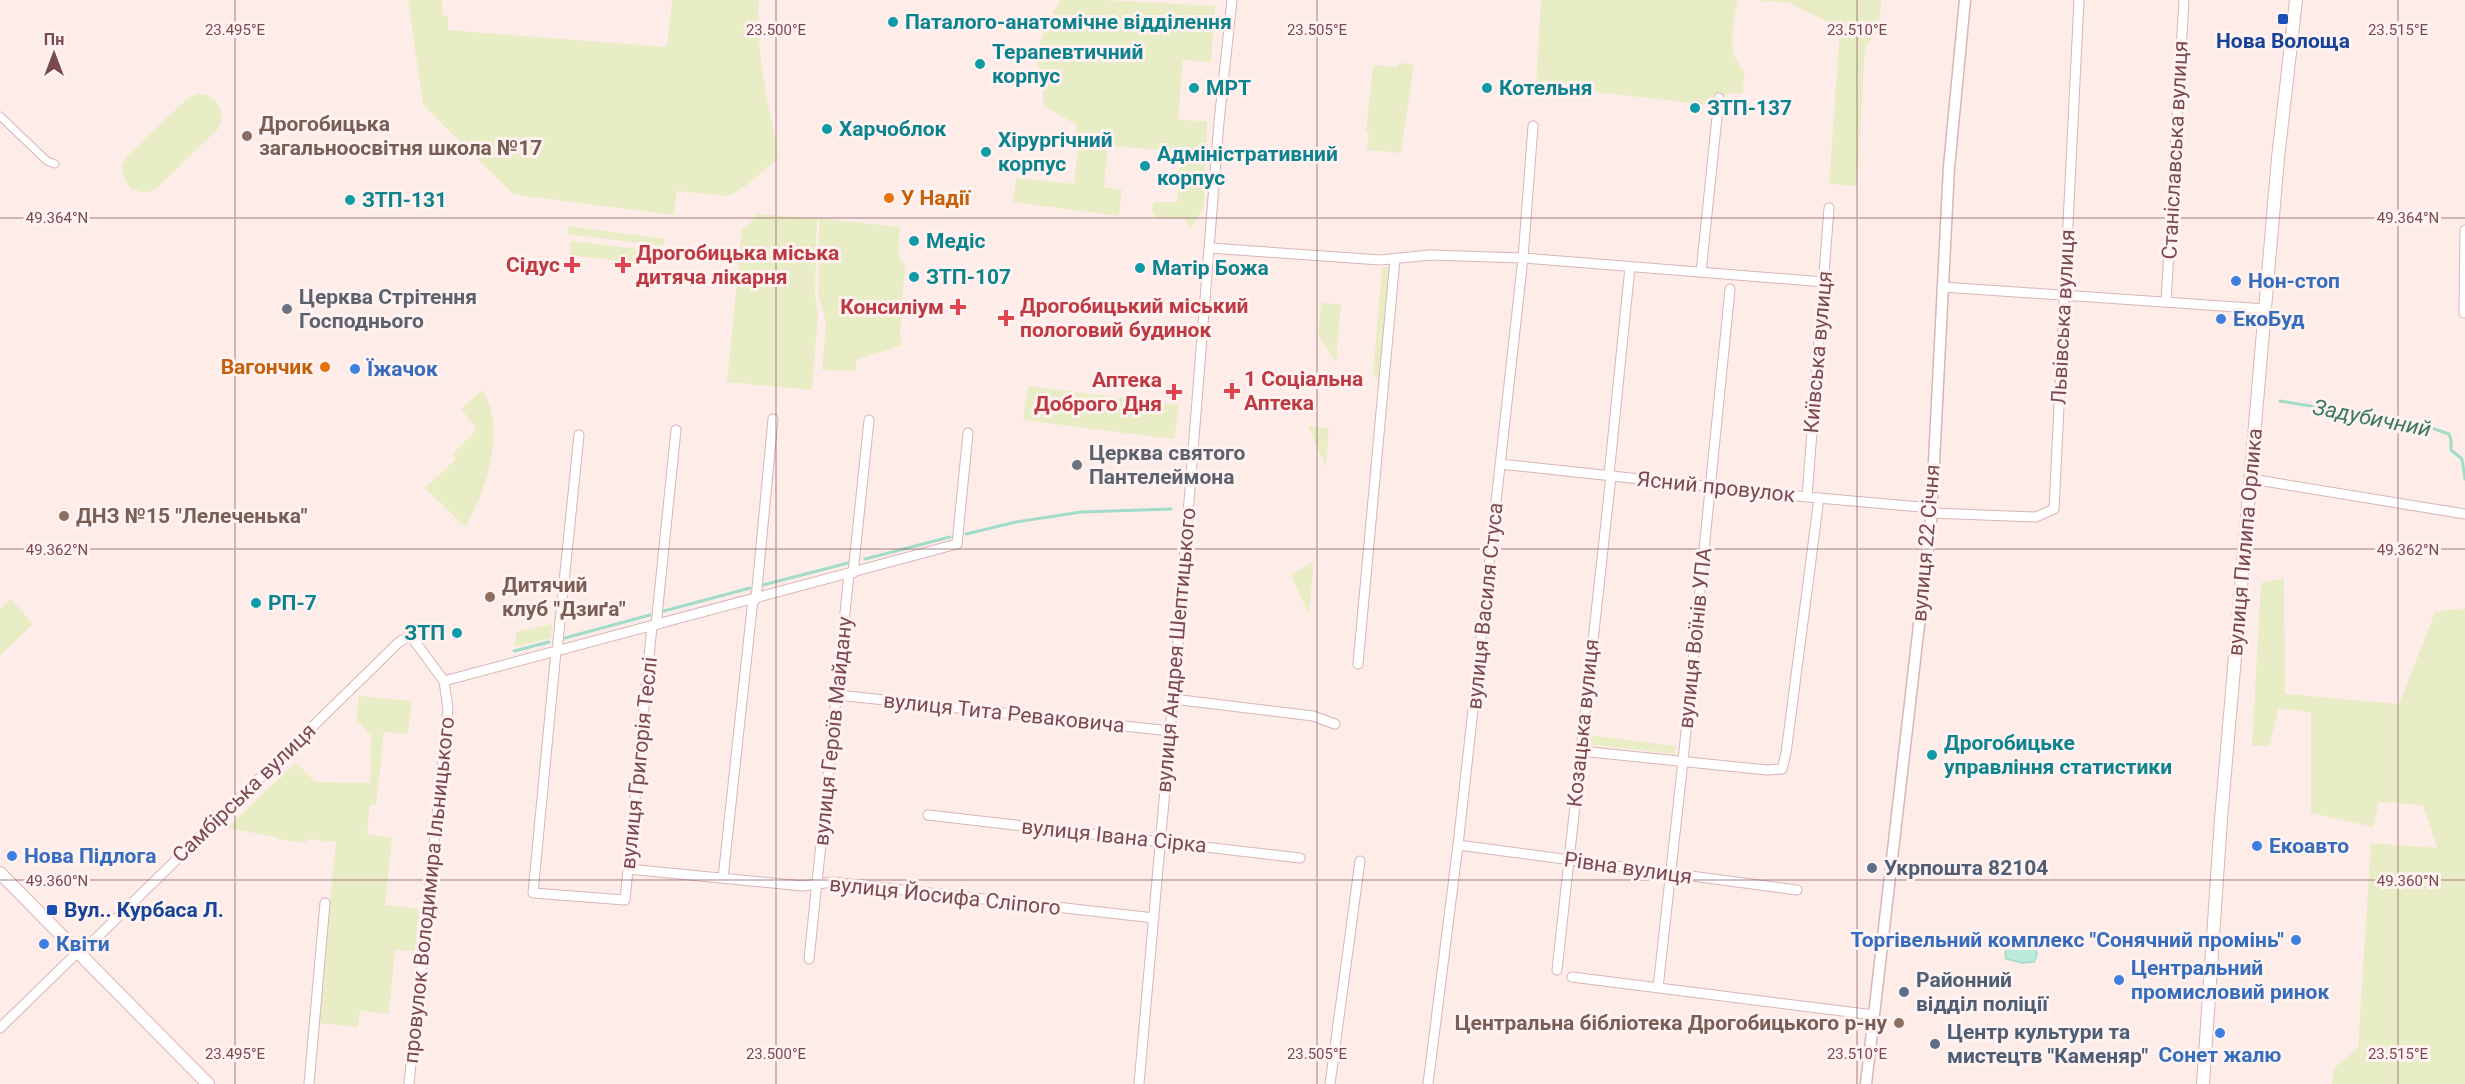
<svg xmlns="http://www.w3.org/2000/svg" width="2465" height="1084" viewBox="0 0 2465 1084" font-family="Roboto,sans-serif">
<rect width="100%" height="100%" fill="#feece9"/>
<!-- green -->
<path fill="#e9edc6" d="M408 0H442V15L448 16V30L667 47 672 0H759C755 53 769 106 779 157L750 183 729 196 677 191 674 215 524 196 512 193 423 105Z
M1061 0H1103L1215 6 1211 62 1183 60 1178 120 1207 121 1204 208 1190 230 1185 219 1155 218 1152 209 1154 202H1177L1181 151 1108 146 1104 187 1122 190 1119 216 1013 202 1016 178 1074 184 1079 139 1075 124 1044 106 1041 75 1035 59 1048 21Z
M1541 0H1737C1735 24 1724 54 1745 71L1742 94 1727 93 1725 107 1536 85Z
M1757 0H1882L1878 30 1865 48 1857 186 1829 184 1840 28 1789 3Z
M1398 63 1414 64 1401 153 1367 150 1369 132 1366 131 1373 65 1397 67Z
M197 94C217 94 228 112 218 129L156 189 145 193 131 189 122 174V165L126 157 188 98Z
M758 214 817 219 815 293 818 314 812 390 727 382 742 230Z
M819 218 900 227 898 256 905 264 900 333 902 345C887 352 872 353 857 360L855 371 822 370 826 323 818 294Z
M568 226 665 239 664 246 567 234Z
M571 241 657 251 655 265 570 255Z
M1382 267H1391L1381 382 1373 374Z
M1321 303 1341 304 1336 363 1318 335Z
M1028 386 1179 405 1174 439 1023 420Z
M482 390C508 427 486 492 465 527L425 488 456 459 452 454 477 429 461 409Z
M1308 426 1329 428 1326 468Z
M1314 561 1309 615 1291 575Z
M2284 578 2285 694 2399 704 2435 612 2465 608V1084H2332L2334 1068 2358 1048 2371 843 2437 848 2423 805 2379 802 2373 827 2311 813V713L2279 708 2269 746H2252L2261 583Z
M11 599 33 624 0 656V609Z
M552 624 551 638 515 647 516 632Z
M359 696 412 701 408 734 384 732 376 805H370L367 834 392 838 385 905 419 909 415 951 395 950 389 1014 360 1011 358 1027 317 1023 336 842 308 839 307 843 276 839V837L227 828 296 762 315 782 370 783 371 736 356 719Z
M1588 735 1676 746 1675 754 1587 744Z"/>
<!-- water -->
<path fill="#bbe9da" stroke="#a1dcc8" stroke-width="1.5" d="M2023 939 2035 942 2037 955 2034 962 2022 963 2006 959 2005 953 2009 942Z"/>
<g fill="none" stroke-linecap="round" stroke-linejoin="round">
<!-- stream -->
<path stroke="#a1dcc8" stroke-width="3" d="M2280 401 2420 424 2449 434 2451 440V450L2462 459 2465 479
M966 534 1016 522 1081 512 1171 509
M865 559 950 537
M763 585 848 563
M664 611 750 588
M565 638 650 615
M514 651 549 642"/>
<!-- pedestrian casing -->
<g stroke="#d9b5b6" stroke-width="9">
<path id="pedestrian" d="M0 116 47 161 55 164"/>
</g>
<!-- minor casing -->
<g stroke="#d9b5b6" stroke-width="11">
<path id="minor" d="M1210 248 1380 260 1430 255 1523 258 1824 282
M1701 272 1719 98
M1942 287 2266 309
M2166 301 2184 0
M2464 313 2465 230
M1500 464 1807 497 1932 508
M1609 475 1630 267
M2251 479 2465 514
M1807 497 1829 208
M1931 513 2036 517 2054 509 2079 0
M853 573 869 420
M756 599 773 419
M656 625 676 430
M556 651 533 893 625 900 652 626
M557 651 579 435
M1358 664 1395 259
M444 681 957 544 968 433
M838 695 1170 731
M1173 699 1313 716 1335 724
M1580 751 1767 770 1782 769 1786 753 1819 498
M928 815 1300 858
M1458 845 1797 890
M628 869 803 886 832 882 1154 918
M723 878 753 599
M80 954 398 643 410 635 444 681 448 709 409 1084
M809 959 849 574
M1557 970 1611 476
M1572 977 1874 1015
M1658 988 1683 761 1730 289
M0 1028 78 952
M309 1084 325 903
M1139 1084 1177 653 1219 122 1232 0
M1330 1084 1360 861
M1428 1084 1458 845 1523 258 1533 126"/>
</g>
<!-- tertiary casing -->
<g stroke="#d9b5b6" stroke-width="13">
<path id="tertiary" d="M1866 1084 1931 521 1949 167 1965 0"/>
</g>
<!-- secondary casing -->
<g stroke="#deb4b5" stroke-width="14">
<path id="secondary" d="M0 873 208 1084
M2203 1084 2221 819 2278 158 2296 0"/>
</g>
<!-- pedestrian -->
<use href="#pedestrian" stroke="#fff" stroke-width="7"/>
<!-- minor -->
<use href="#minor" stroke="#fff" stroke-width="9"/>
<!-- tertiary -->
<use href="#tertiary" stroke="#fff" stroke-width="10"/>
<!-- secondary -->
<use href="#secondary" stroke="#fff" stroke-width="12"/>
</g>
<!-- ticks -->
<path fill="none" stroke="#7b4a50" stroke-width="1.5" stroke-opacity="0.45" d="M235 0V1084M776 0V1084M1317 0V1084M1857 0V1084M2398 0V1084M0 218H2465M0 549H2465M0 880H2465"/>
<!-- markers -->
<g fill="#1a4fb4" stroke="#fff2f1" stroke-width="2">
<rect x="2277" y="13" width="12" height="12" rx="3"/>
<rect x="46" y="904" width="12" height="12" rx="3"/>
</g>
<g fill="#0f9aa8" stroke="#fff2f1" stroke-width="2">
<circle cx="893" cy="22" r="6"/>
<circle cx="980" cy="64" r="6"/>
<circle cx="1194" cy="88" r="6"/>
<circle cx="1487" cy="88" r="6"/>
<circle cx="1695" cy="108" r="6"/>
<circle cx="827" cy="129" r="6"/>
<circle cx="986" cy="152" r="6"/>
<circle cx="1145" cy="166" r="6"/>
<circle cx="350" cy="200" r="6"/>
<circle cx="914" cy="241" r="6"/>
<circle cx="1140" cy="268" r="6"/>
<circle cx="914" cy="277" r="6"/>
<circle cx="256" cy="603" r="6"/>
<circle cx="457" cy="633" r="6"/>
<circle cx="1932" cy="755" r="6"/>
</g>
<g fill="#8d6e63" stroke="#fff2f1" stroke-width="2">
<circle cx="247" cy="136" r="6"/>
<circle cx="64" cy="516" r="6"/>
<circle cx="490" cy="597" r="6"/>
<circle cx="1899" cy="1023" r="6"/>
</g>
<g fill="#e8710a" stroke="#fff2f1" stroke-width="2">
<circle cx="889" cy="198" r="6"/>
<circle cx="325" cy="367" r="6"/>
</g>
<g fill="#e0444e" stroke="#fff2f1" stroke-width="2">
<path d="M569 256h6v6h6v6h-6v6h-6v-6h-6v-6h6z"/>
<path d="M620 256h6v6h6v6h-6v6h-6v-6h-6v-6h6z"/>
<path d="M955 298h6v6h6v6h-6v6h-6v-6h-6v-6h6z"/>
<path d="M1003 309h6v6h6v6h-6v6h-6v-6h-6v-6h6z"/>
<path d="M1229 382h6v6h6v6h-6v6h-6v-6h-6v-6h6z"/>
<path d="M1171 383h6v6h6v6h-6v6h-6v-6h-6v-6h6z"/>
</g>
<g fill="#3f7fe0" stroke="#fff2f1" stroke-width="2">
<circle cx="2236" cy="281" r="6"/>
<circle cx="2221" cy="319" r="6"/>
<circle cx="355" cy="369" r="6"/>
<circle cx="2257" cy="846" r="6"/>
<circle cx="12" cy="856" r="6"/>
<circle cx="2296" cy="940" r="6"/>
<circle cx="44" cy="944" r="6"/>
<circle cx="2119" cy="980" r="6"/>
<circle cx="2220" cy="1033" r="6"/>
</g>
<g fill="#6b7280" stroke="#fff2f1" stroke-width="2">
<circle cx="287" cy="309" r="6"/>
<circle cx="1077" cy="465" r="6"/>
</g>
<g fill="#5c6f8a" stroke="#fff2f1" stroke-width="2">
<circle cx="1872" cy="868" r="6"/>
<circle cx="1904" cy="992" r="6"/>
<circle cx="1935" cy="1044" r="6"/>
</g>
<g text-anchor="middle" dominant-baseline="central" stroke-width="6" stroke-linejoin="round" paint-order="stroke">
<!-- culture labels -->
<g font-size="21" font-weight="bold" fill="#0d838f" stroke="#fff2f1" text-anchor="start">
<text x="905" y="22">Паталого-анатомічне відділення</text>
<text x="992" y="52">Терапевтичний<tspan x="992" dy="24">корпус</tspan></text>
<text x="1206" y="88">МРТ</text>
<text x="1499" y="88">Котельня</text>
<text x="1707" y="108">ЗТП-137</text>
<text x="839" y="129">Харчоблок</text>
<text x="998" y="140">Хірургічний<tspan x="998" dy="24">корпус</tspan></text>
<text x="1157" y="154">Адміністративний<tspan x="1157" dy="24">корпус</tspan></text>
<text x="362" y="200">ЗТП-131</text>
<text x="926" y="241">Медіс</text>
<text x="1152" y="268">Матір Божа</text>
<text x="926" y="277">ЗТП-107</text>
<text x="268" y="603">РП-7</text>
<text x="445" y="633" text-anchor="end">ЗТП</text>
<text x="1944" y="743">Дрогобицьке<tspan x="1944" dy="24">управління статистики</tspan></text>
</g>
<!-- transit labels -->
<g font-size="21" font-weight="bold" fill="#164399" stroke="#fff2f1">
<text x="2283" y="41">Нова Волоща</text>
<text x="64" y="910" text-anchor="start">Вул.. Курбаса Л.</text>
</g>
<!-- education labels -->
<g font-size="21" font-weight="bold" fill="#785e54" stroke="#fff2f1" text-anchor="start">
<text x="259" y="124">Дрогобицька<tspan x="259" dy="24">загальноосвітня школа №17</tspan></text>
<text x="76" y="516">ДНЗ №15 "Лелеченька"</text>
<text x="502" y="585">Дитячий<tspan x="502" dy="24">клуб "Дзиґа"</tspan></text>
<text x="1887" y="1023" text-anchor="end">Центральна бібліотека Дрогобицького р-ну</text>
</g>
<!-- street labels -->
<g font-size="21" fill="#7b4a50" stroke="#fff2f1">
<text transform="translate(2175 150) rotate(-87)">Станіславська вулиця</text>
<text transform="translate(2063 317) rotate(-87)">Львівська вулиця</text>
<text transform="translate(1818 352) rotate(-85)">Київська вулиця</text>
<text transform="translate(1716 487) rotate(6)">Ясний провулок</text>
<text transform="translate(2245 542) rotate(-85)">вулиця Пилипа Орлика</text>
<text transform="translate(1926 543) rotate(-85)">вулиця 22 Січня</text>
<text transform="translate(1485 606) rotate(-84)">вулиця Василя Стуса</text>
<text transform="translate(1695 638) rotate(-84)">вулиця Воїнів УПА</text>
<text transform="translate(1176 650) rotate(-85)">вулиця Андрея Шептицького</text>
<text transform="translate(1004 713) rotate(6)">вулиця Тита Реваковича</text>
<text transform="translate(1583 723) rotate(-84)">Козацька вулиця</text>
<text transform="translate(833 731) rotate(-84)">вулиця Героїв Майдану</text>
<text transform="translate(639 763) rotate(-84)">вулиця Григорія Теслі</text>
<text transform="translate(244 793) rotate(-44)">Самбірська вулиця</text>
<text transform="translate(1114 836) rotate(6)">вулиця Івана Сірка</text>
<text transform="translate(1628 868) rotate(8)">Рівна вулиця</text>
<text transform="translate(429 890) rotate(-84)">провулок Володимира Ільницького</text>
<text transform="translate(945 896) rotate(6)">вулиця Йосифа Сліпого</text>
</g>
<!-- food labels -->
<g font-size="21" font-weight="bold" fill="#c56008" stroke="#fff2f1" text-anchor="start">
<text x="901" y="198">У Надії</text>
<text x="313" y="367" text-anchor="end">Вагончик</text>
</g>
<!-- health labels -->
<g font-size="21" font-weight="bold" fill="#be3a42" stroke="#fff2f1" text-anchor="start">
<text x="636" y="253">Дрогобицька міська<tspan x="636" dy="24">дитяча лікарня</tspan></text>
<text x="560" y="265" text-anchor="end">Сідус</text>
<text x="1020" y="306">Дрогобицький міський<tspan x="1020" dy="24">пологовий будинок</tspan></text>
<text x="944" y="307" text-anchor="end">Консиліум</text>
<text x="1244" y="379">1 Соціальна<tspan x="1244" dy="24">Аптека</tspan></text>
<text x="1162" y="380" text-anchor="end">Аптека<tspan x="1162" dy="24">Доброго Дня</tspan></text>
</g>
<!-- shop labels -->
<g font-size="21" font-weight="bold" fill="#366cbe" stroke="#fff2f1" text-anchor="start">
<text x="2248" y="281">Нон-стоп</text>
<text x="2233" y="319">ЕкоБуд</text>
<text x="367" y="369">Їжачок</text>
<text x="2269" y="846">Екоавто</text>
<text x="24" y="856">Нова Підлога</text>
<text x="2284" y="940" text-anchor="end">Торгівельний комплекс "Сонячний промінь"</text>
<text x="56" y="944">Квіти</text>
<text x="2131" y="968">Центральний<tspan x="2131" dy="24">промисловий ринок</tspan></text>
<text x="2220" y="1055" text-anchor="middle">Сонет жалю</text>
</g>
<!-- worship labels -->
<g font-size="21" font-weight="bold" fill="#5b616d" stroke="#fff2f1" text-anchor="start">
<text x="299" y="297">Церква Стрітення<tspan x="299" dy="24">Господнього</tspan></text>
<text x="1089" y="453">Церква святого<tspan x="1089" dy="24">Пантелеймона</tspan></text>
</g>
<!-- service labels -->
<g font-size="21" font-weight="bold" fill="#4e5e75" stroke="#fff2f1" text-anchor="start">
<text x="1884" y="868">Укрпошта 82104</text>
<text x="1916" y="980">Районний<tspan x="1916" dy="24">відділ поліції</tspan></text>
<text x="1947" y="1032">Центр культури та<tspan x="1947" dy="24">мистецтв "Каменяр"</tspan></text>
</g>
<!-- water labels -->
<g font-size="22" font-style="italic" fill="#3a7964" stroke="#fff2f1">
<text transform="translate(2372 418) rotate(11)">Задубичний</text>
</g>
</g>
<g font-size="15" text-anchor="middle" fill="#7b4a50" stroke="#fff2f1" stroke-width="6" stroke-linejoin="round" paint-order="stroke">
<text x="235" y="35">23.495°E</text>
<text x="776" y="35">23.500°E</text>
<text x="1317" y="35">23.505°E</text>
<text x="1857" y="35">23.510°E</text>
<text x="2398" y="35">23.515°E</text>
<text x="57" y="223">49.364°N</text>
<text x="2408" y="223">49.364°N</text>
<text x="57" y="555">49.362°N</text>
<text x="2408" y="555">49.362°N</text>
<text x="57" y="886">49.360°N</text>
<text x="2408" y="886">49.360°N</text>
<text x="235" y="1059">23.495°E</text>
<text x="776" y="1059">23.500°E</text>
<text x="1317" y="1059">23.505°E</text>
<text x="1857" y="1059">23.510°E</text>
<text x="2398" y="1059">23.515°E</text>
</g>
<!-- north arrow -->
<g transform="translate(54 54)" stroke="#fff2f1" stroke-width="4.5" paint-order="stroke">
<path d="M0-4.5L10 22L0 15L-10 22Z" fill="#7b4a50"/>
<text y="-9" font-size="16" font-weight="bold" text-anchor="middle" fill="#7b4a50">Пн</text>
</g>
</svg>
